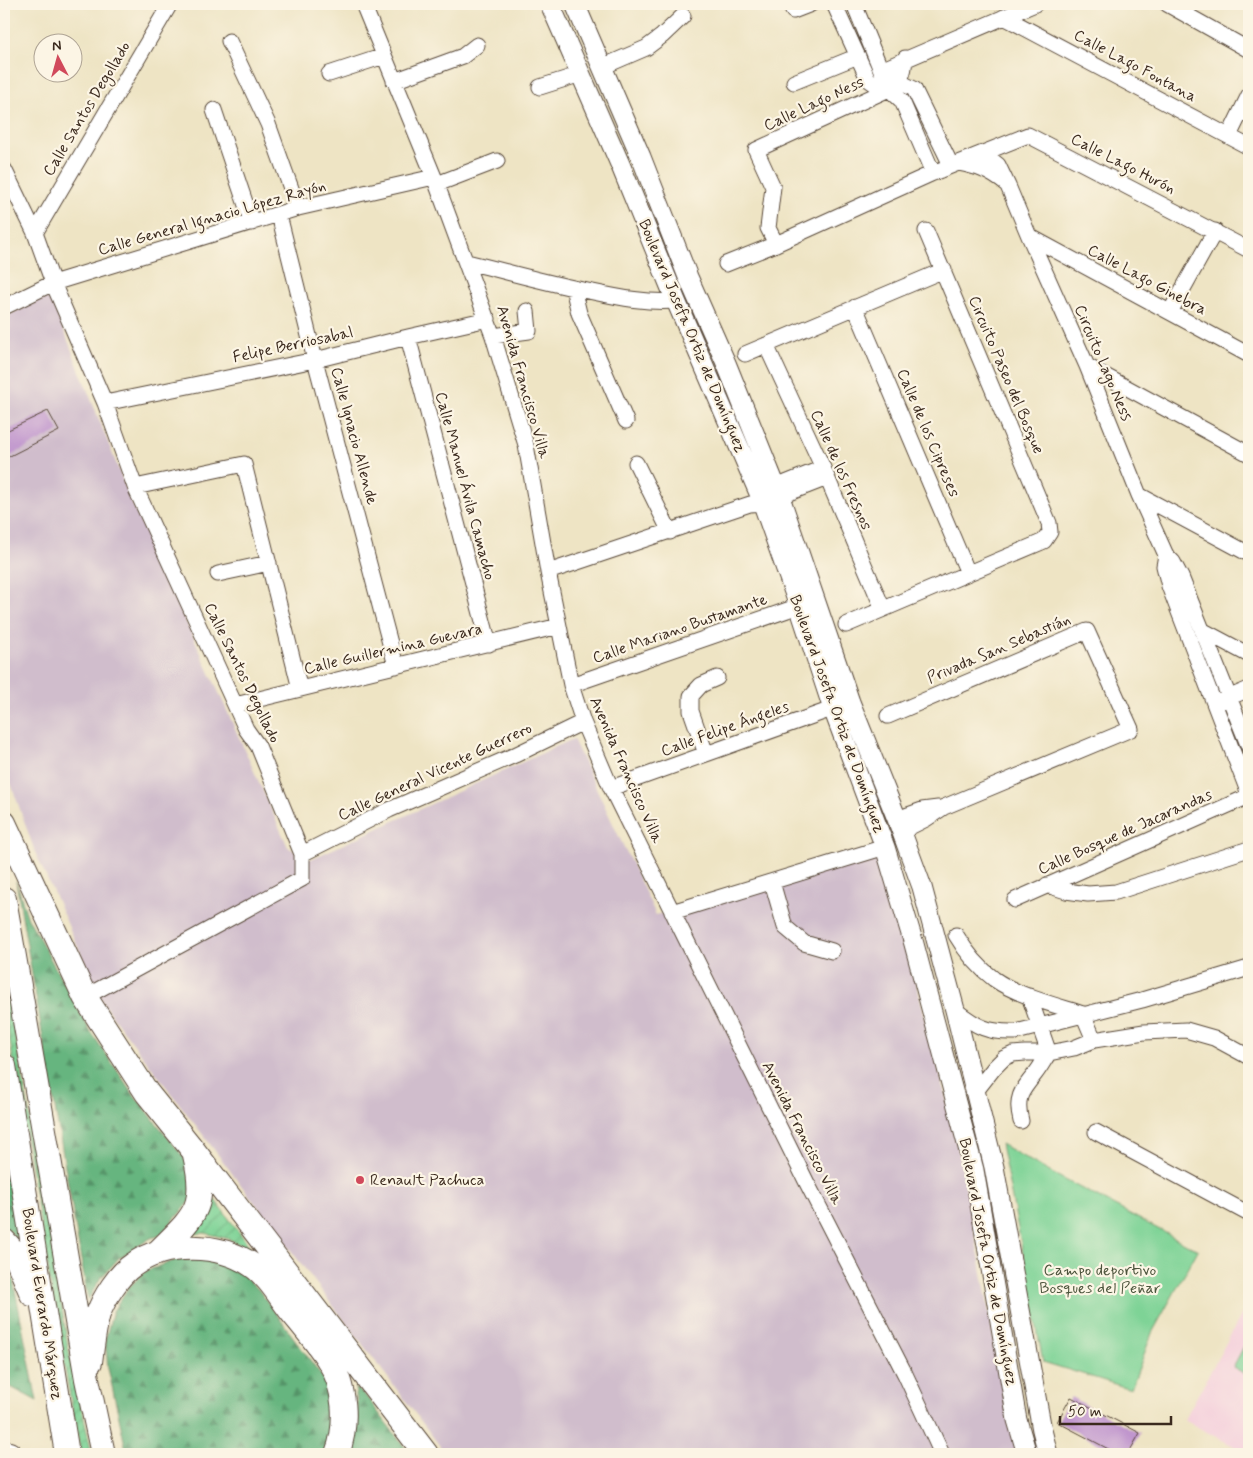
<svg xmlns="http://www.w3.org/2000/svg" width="1253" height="1458" viewBox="0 0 1253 1458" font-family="Mynerve,sans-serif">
<defs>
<pattern id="forest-firs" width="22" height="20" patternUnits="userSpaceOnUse" patternTransform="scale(1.25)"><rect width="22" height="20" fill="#66b57f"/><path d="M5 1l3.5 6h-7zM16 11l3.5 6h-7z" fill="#559367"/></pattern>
<pattern id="garden-furrows" width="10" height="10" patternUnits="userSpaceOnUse" patternTransform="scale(1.25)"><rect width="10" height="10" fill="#7ed396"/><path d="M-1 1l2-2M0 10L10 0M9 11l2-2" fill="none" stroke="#6eb581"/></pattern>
</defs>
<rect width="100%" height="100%" fill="#fcf5e5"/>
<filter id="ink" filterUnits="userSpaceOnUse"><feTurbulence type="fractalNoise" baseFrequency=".02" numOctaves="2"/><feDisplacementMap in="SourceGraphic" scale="10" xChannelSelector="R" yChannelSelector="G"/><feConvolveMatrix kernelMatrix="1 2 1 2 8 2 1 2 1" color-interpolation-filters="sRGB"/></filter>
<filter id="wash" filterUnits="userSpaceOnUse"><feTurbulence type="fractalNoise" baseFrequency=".0096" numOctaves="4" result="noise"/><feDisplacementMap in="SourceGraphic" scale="20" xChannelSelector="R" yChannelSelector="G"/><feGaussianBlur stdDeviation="1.12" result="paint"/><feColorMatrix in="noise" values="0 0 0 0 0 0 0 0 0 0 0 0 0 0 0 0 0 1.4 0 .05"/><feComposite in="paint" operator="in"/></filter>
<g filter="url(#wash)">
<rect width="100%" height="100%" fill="#eee4c4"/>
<!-- built -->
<path fill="#f4cfdc" d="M1249 1301V1454L1184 1420Z"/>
<!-- industrial -->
<path fill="#d0bdcc" d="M50 295 131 501 215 684 288 847 309 860 573 739 656 915 882 852 954 1128 980 1261 997 1358 1020 1454H446L104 1005 35 852 4 764V317Z"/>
<!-- green -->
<path fill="#7ed396" stroke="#5c7e5a" d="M1001 1144 1048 1171 1198 1250 1152 1333 1131 1389 1043 1362 1027 1273Z
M1249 1337V1376L1233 1367Z"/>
<!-- forest -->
<path fill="url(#forest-firs)" stroke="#50704e" d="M16 881 27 916 89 1029 131 1091 189 1164 191 1201 159 1236 151 1238 119 1258 100 1279 88 1300Z
M4 1169 9 1170 20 1246 10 1231 4 1227Z
M176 1260H204L227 1267 244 1276 258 1289 324 1379 332 1404V1427L325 1451 323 1454H127L108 1368 105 1340 113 1311 128 1288 146 1271Z
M4 1261 11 1269 37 1401 5 1384 4 1387Z
M355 1388 365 1395 410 1454H352C357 1429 359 1413 355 1388Z"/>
<!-- garden -->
<path fill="url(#garden-furrows)" stroke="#5c7e5a" d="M4 971 51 1237 68 1347 92 1454H81L61 1348 4 1005Z
M206 1188 253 1251 229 1239 205 1233 183 1234Z"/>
<g id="blocks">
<!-- building -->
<path fill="#c095cd" d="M48 411 59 431 4 459V432Z
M1071 1397 1140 1433 1128 1454H1118L1057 1422Z"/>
</g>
</g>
<g filter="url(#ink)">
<use href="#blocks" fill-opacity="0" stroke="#564637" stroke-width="1"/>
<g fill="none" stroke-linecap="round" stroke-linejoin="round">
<!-- minor casing -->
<g stroke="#564637" stroke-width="17">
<path id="minor" d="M363 4 434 177 493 336 526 445 548 572 571 685 583 722 611 788 807 1183 905 1374 942 1454
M790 4 793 11 811 4
M834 4 868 79 878 86 889 89 902 101 933 173
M854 4 881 70 898 81 914 89 951 165
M1167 4 1249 50
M1004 17 1249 147
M229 41 268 124 298 208
M602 67 646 48 662 36 683 16
M881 70 1035 4
M329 74 384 56
M394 81 463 56 477 45
M794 82 858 56
M540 87 581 74
M214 110 252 223
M1229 136 1249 95
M978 155 989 158 998 165 1008 186 1029 236 1087 366 1139 495 1166 555 1173 562 1181 577 1249 747
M958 163C979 167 990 171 1006 184
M4 169 35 233 53 283 105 403 135 487 246 729 258 746 302 854V879L85 997
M437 184 497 161
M279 215 315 360 396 666
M35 233 170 4
M1029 236 1249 355
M776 244 768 228 773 187 756 150 889 89C902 78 904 75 905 58
M467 262C509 272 550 284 593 292 621 298 647 303 676 301
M726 264 776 244 933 173 1028 135 1249 250
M573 288 579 313 626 421
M4 307 53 283 298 208 434 177
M855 307 968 573
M1170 312 1215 231
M493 336 529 331 527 311
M408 337 489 644
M766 345 823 468 883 609
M745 354 944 270
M1087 366 1249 454
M105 403 315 360 408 337 488 319
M636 463 670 532
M135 487 244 464 300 689
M766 491 823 468
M1139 495 1249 554
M1166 555 1164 566 1169 586 1249 794
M548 572 750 504 763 503 827 478
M218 574 269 563
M846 625 1044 541 1050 532 1049 523 926 231
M1202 630 1249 655
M571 685 799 606
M1221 701 1249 689
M235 705 559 626
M888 716 1087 631 1131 729 944 807 926 819 902 831
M706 754 691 711V696L701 685 717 678
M611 788 843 705
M897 819 922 810 938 808
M302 854 389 810 515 755 583 722
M772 882 785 927 804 943 832 951
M1047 885 1066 891 1088 894 1116 892 1249 849
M1015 900 1249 796
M672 912 885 847
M956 935C966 952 978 967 994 979 1018 996 1055 1005 1083 1014L1094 1040
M1029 996 1049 1053
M955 1010C977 1027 988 1033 1016 1032L1142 1000 1249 968
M976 1091 994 1068 1004 1058 1013 1054 1025 1053H1049L1074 1048 1094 1040 1144 1032 1186 1030 1214 1038 1249 1057
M1021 1121C1015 1098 1021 1091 1035 1074 1040 1068 1044 1060 1049 1053
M1096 1132 1249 1214"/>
</g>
<!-- tertiary casing -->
<g stroke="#564637" stroke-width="21">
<path id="tertiary" d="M550 4 620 164 676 301 759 493 799 606 833 709 885 847 914 944 974 1170 1017 1420 1027 1454
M575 4 641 157 688 277 726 363 780 497 850 702 897 819 922 887 955 1010 994 1167 1042 1430 1048 1454"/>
</g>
<!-- primary casing -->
<g stroke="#564637" stroke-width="26">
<path id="primary" d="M4 823 85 997 147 1093 193 1150 426 1454
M4 899 87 1379 103 1454
M4 1066 67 1454
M4 1241 14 1252 32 1294
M157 1253C193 1217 208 1209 195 1155
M90 1362C92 1347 94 1328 98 1314 104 1298 119 1274 133 1265 166 1241 219 1243 252 1265 268 1276 279 1295 291 1311 304 1327 317 1342 328 1359 346 1386 348 1424 337 1454
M4 1453 9 1454"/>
</g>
<!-- minor -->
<use href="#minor" stroke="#fff" stroke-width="15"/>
<!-- tertiary -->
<use href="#tertiary" stroke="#fff" stroke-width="19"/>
<!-- primary -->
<use href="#primary" stroke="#fff" stroke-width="24"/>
</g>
</g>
<!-- markers -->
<circle fill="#d1495b" stroke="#fcf5e5" stroke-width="2" cx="360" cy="1180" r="5"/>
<g text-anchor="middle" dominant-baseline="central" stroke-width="4.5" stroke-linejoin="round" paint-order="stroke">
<!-- street labels -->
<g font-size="16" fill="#3b2a1e" stroke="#fcf5e5">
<text transform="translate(1135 66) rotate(28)">Calle Lago Fontana</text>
<text transform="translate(814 104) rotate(-25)">Calle Lago Ness</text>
<text transform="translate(87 109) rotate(-59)">Calle Santos Degollado</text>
<text transform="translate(1123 164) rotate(27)">Calle Lago Hurón</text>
<text transform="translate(212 218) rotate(-16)">Calle General Ignacio López Rayón</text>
<text transform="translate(1147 280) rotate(28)">Calle Lago Ginebra</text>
<text transform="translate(692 336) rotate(67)">Boulevard Josefa Ortiz de Domínguez</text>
<text transform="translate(293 345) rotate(-12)">Felipe Berriosabal</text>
<text transform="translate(1103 363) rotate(67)">Circuito Lago Ness</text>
<text transform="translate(1006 375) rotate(67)">Circuito Paseo del Bosque</text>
<text transform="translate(523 382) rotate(74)">Avenida Francisco Villa</text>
<text transform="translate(928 433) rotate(67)">Calle de los Cipreses</text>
<text transform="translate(354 436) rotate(75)">Calle Ignacio Allende</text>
<text transform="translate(841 470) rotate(66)">Calle de los Fresnos</text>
<text transform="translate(465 486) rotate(75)">Calle Manuel Ávila Camacho</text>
<text transform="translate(680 629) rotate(-19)">Calle Mariano Bustamante</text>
<text transform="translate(393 649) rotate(-13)">Calle Guillermina Guevara</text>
<text transform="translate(999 649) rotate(-23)">Privada San Sebastián</text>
<text transform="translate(242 673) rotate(64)">Calle Santos Degollado</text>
<text transform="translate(837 714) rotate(70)">Boulevard Josefa Ortiz de Domínguez</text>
<text transform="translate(725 729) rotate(-20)">Calle Felipe Ángeles</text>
<text transform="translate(626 770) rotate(66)">Avenida Francisco Villa</text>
<text transform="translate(435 772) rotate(-25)">Calle General Vicente Guerrero</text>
<text transform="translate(1125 832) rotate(-24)">Calle Bosque de Jacarandas</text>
<text transform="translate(802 1133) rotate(63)">Avenida Francisco Villa</text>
<text transform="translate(988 1262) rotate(79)">Boulevard Josefa Ortiz de Domínguez</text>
<text transform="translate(42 1304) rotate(81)">Boulevard Everardo Márquez</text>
</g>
<!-- poi labels -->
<g font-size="16" fill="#3b2a1e" stroke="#fcf5e5" text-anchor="start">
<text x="370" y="1180">Renault Pachuca</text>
</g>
<!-- park labels -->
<g font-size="16" fill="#4c543c" stroke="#fcf5e5">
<text x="1100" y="1270">Campo deportivo<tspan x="1100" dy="18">Bosques del Peñar</tspan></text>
</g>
</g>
<!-- margin -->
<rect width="1253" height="1458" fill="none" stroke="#fcf5e5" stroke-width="20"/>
<!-- north arrow -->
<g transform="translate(58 58) rotate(354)"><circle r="24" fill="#fcf5e5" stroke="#afa495"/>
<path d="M0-4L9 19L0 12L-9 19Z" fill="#d1495b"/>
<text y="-8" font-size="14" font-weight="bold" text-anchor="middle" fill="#3b2a1e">N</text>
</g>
<!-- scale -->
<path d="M1060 1416v8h111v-8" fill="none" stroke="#3b2a1e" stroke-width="2.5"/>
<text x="1068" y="1416" font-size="15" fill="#3b2a1e" stroke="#fcf5e5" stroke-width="4" paint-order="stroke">50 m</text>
</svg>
